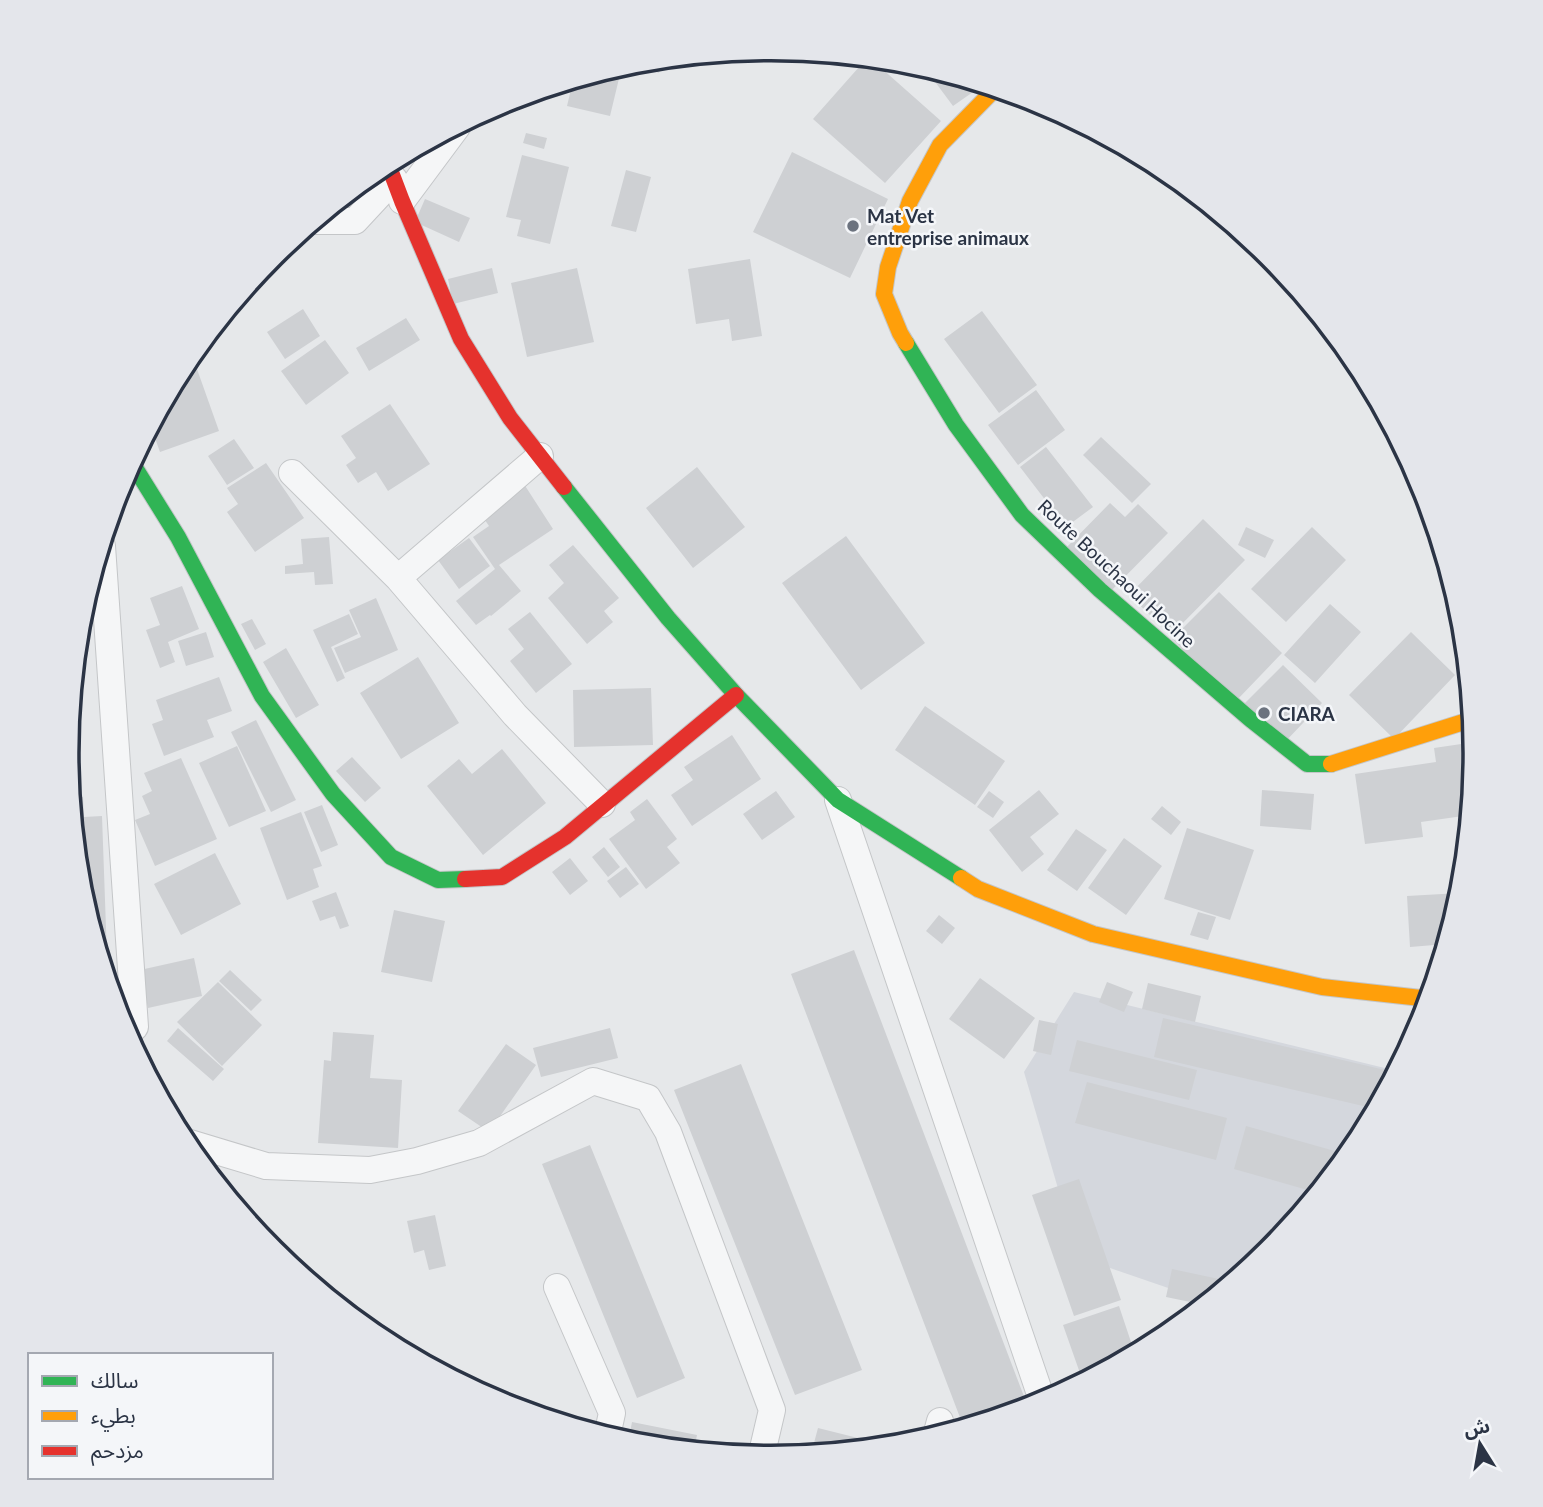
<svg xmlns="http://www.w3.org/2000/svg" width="1543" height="1507" viewBox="0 0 1543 1507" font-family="Lato,'Noto Sans Arabic',sans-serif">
<rect width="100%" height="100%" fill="#e6e8ea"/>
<!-- built -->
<path fill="#d4d7dd" d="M1074 992 1397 1071 1357 1145 1269 1252 1209 1302 1078 1257 1024 1072Z"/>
<!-- building -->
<path fill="#ced0d3" d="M676 58 658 73 649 61 663 60Z
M867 58 871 59 941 121 885 183 813 119Z
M622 66 610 116 567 106 573 81Z
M924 67 983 85 953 106Z
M526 133 547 138 544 149 523 143Z
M792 152 888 199 850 278 753 232Z
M522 155 569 167 550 244 517 236 521 220 506 217Z
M626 170 651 177 636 232 611 226Z
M425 199 470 218 459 242 415 222Z
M750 259 762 336 732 341 729 319 696 324 688 269Z
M492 268 498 293 453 304 448 279Z
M577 268 594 342 527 357 511 283Z
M303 309 320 336 285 359 267 332Z
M982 311 1037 385 999 413 944 339Z
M406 318 420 340 369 371 356 348Z
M325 340 349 373 306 405 281 371Z
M192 355 219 431 160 452 151 427 186 362Z
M1036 390 1065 430 1018 465 988 425Z
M390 404 430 464 388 491 376 472 358 483 346 465 356 458 341 436Z
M1101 437 1151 484 1132 503 1083 455Z
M234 439 254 468 227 485 208 456Z
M1046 447 1093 507 1066 527 1020 467Z
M266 463 304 518 255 552 227 512 238 504 227 488Z
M697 467 745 527 693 568 646 508Z
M522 481 553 529 499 565 521 591 491 616 490 615 476 625 456 601 495 569 473 537 489 526 478 510Z
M1110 503 1125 517 1138 504 1168 533 1108 594 1063 551Z
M1203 519 1245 560 1171 635 1129 595Z
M1246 527 1274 540 1265 558 1238 545Z
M1312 527 1346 560 1286 622 1251 589Z
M846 536 925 643 861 690 782 583Z
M329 537 333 584 315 585 314 572 285 574V566L303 564 301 539Z
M469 538 490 566 459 589 438 560Z
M573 545 619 598 604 611 613 622 587 644 548 598 564 583 549 565Z
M182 586 199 629 168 642 175 662 160 668 146 630 160 625 150 598Z
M1219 592 1282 653 1236 701 1172 639Z
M376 598 398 650 345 673 334 648 361 637 349 610Z
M1330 604 1361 632 1315 683 1284 655Z
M530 612 572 664 536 693 510 661 524 649 508 629Z
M349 614 358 634 331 647 345 678 337 682 313 630Z
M252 619 266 644 255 650 241 624Z
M206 632 214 657 186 666 178 641Z
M1411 632 1455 675 1394 739 1349 695Z
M286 648 319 705 296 718 263 662Z
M418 657 459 723 401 759 360 693Z
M1283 665 1322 703 1284 743 1244 704Z
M219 677 232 711 207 720 214 737 164 756 152 724 163 720 156 700Z
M651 688 653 745 574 747 573 690Z
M925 706 1005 761 975 805 895 750Z
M256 720 296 800 271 812 231 732Z
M69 729H71L74 797H83L84 817 102 816 107 956H100L80 891 67 753Z
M732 735 761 779 692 826 671 795 693 780 684 767Z
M1475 742 1476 754 1470 815 1421 822 1423 837 1365 844 1355 774 1436 762 1434 748Z
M237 746 266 811 229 827 199 763Z
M502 749 546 803 483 855 427 786 459 759 472 774Z
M352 757 381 788 365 802 336 771Z
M181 758 217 839 155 866 135 820 150 814 142 796 152 791 144 773Z
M1039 790 1059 814 1030 837 1044 854 1022 872 989 830Z
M1262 790 1314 794 1311 830 1260 826Z
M776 791 795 817 762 840 743 814Z
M989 791 1004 802 993 818 977 807Z
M647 799 677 839 667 847 680 863 646 889 609 839 635 820 630 812Z
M322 805 338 845 321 852 304 812Z
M1162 806 1181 822 1171 835 1151 819Z
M301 812 322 866 313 869 319 887 287 900 260 828Z
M1187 828 1254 850 1230 920 1164 899Z
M1076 829 1107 850 1077 891 1047 870Z
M1124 838 1162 866 1126 915 1088 888Z
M604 847 620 867 608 877 592 857Z
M215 853 241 904 181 935 154 884Z
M570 858 588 881 570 895 552 872Z
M626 867 639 884 620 898 607 881Z
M336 892 349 926 340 929 335 916 320 921 312 901Z
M1460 893V898L1446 944 1410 947 1407 896Z
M394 910 445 921 432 982 381 972Z
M1198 912 1216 917 1208 940 1190 935Z
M939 915 955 928 942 944 926 931Z
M854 950 1028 1407 964 1428 791 974Z
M194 958 202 996 148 1008 140 970Z
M230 970 262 1000 251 1011 219 981Z
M980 978 1035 1018 1004 1059 949 1019Z
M218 982 262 1025 222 1066 177 1022Z
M1107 982 1133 992 1124 1012 1099 1002Z
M1148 983 1201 996 1195 1022 1142 1009Z
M1163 1018 1385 1070 1376 1109 1154 1057Z
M1039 1020 1058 1024 1051 1055 1033 1051Z
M178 1028 224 1069 213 1081 167 1041Z
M610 1028 618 1058 541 1077 533 1048Z
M333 1032 374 1035 370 1078 402 1080 398 1148 318 1143 324 1060 331 1061Z
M1077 1040 1197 1070 1189 1100 1069 1071Z
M506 1044 536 1065 489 1132 458 1111Z
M741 1064 862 1370 795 1395 674 1090Z
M1087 1082 1227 1118 1216 1160 1075 1123Z
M1246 1126 1349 1155 1318 1193 1234 1169Z
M590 1145 685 1378 637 1398 542 1164Z
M1079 1179 1121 1300 1074 1316 1032 1195Z
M435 1215 446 1266 429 1270 424 1250 414 1253 407 1221Z
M1172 1269 1233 1282 1205 1305 1166 1297Z
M1119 1306 1135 1354 1077 1385 1074 1378 1081 1376 1063 1325Z
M632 1422 697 1435 694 1450 628 1443Z
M818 1428 882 1444 881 1447 811 1454Z"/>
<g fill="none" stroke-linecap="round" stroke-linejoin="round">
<!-- street casing -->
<g stroke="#c4c6c8" stroke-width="28">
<path id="street" d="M402 201 457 127
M315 221H355L394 179
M292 473 398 578 515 715 602 804
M102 546 135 1027
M398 578 540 456
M838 800 1039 1391 1045 1402
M183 1141 266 1166 370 1170 417 1161 479 1143 593 1081 648 1098 668 1132 772 1410 761 1457
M557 1287 612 1413 607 1436
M936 1436 940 1421"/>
</g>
<!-- fast casing -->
<g stroke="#c4c6c8" stroke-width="18">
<path id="fast" d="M906 343 956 425 1022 515 1100 590 1250 719 1307 764H1331
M132 463 178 537 262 696 333 794 391 857 438 880 465 879
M564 487 668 618 736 695 838 800 961 878"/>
</g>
<!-- slow casing -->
<g stroke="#c4c6c8" stroke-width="18">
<path id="slow" d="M906 343 900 333 884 294 888 267 910 201 940 145 995 89
M1331 764 1473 719
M961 878 978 889 1093 934 1322 987 1430 999"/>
</g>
<!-- jam casing -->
<g stroke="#c4c6c8" stroke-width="18">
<path id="jam" d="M388 164 402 201 461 339 510 418 564 487
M465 879 502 877 565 837 736 695"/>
</g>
<!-- street -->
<use href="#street" stroke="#f5f6f7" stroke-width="26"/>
<!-- fast -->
<use href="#fast" stroke="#30b455" stroke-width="16"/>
<!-- slow -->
<use href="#slow" stroke="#ff9f0a" stroke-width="16"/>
<!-- jam -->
<use href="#jam" stroke="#e5322d" stroke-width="16"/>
</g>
<!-- markers -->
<g fill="#6c737f" stroke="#f4f6f9" stroke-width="2.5">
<circle cx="853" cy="226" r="7"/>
<circle cx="1264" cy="713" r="7"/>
</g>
<g text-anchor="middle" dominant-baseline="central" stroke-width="5" stroke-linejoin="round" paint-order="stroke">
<!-- poi labels -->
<g font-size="19" font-weight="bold" fill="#2b3445" stroke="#f4f6f9" text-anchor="start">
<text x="867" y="215">Mat Vet<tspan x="867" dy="22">entreprise animaux</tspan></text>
<text x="1278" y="713">CIARA</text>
</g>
<!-- street labels -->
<g font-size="19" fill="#2b3445" stroke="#f4f6f9">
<text transform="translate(1117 573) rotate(43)">Route Bouchaoui Hocine</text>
</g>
</g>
<!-- crop -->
<path d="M0 0H1543V1507H0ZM79 753a692 692 0 1 1 1384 0a692 692 0 1 1-1384 0Z" fill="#e4e6eb" fill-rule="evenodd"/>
<path fill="none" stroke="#2b3445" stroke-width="3.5" d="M79 753a692 692 0 1 1 1384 0a692 692 0 1 1-1384 0Z"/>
<!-- legend -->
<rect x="28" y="1353" width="245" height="126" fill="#f4f6f9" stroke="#a4a8b1" stroke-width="2"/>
<rect x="42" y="1376" width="35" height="10" fill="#30b455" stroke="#a4a8b1" stroke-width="2"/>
<text x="91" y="1388" font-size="21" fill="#2b3445">سالك</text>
<rect x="42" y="1411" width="35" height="10" fill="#ff9f0a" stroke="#a4a8b1" stroke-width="2"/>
<text x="91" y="1423" font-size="21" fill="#2b3445">بطيء</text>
<rect x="42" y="1446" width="35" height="10" fill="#e5322d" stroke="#a4a8b1" stroke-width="2"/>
<text x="91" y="1458" font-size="21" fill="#2b3445">مزدحم</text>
<!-- north arrow -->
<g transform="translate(1480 1444) rotate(349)" stroke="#f4f6f9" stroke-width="5" paint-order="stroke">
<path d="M0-5L12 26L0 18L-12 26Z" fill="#2b3445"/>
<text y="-10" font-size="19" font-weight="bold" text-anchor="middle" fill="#2b3445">ش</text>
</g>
</svg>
